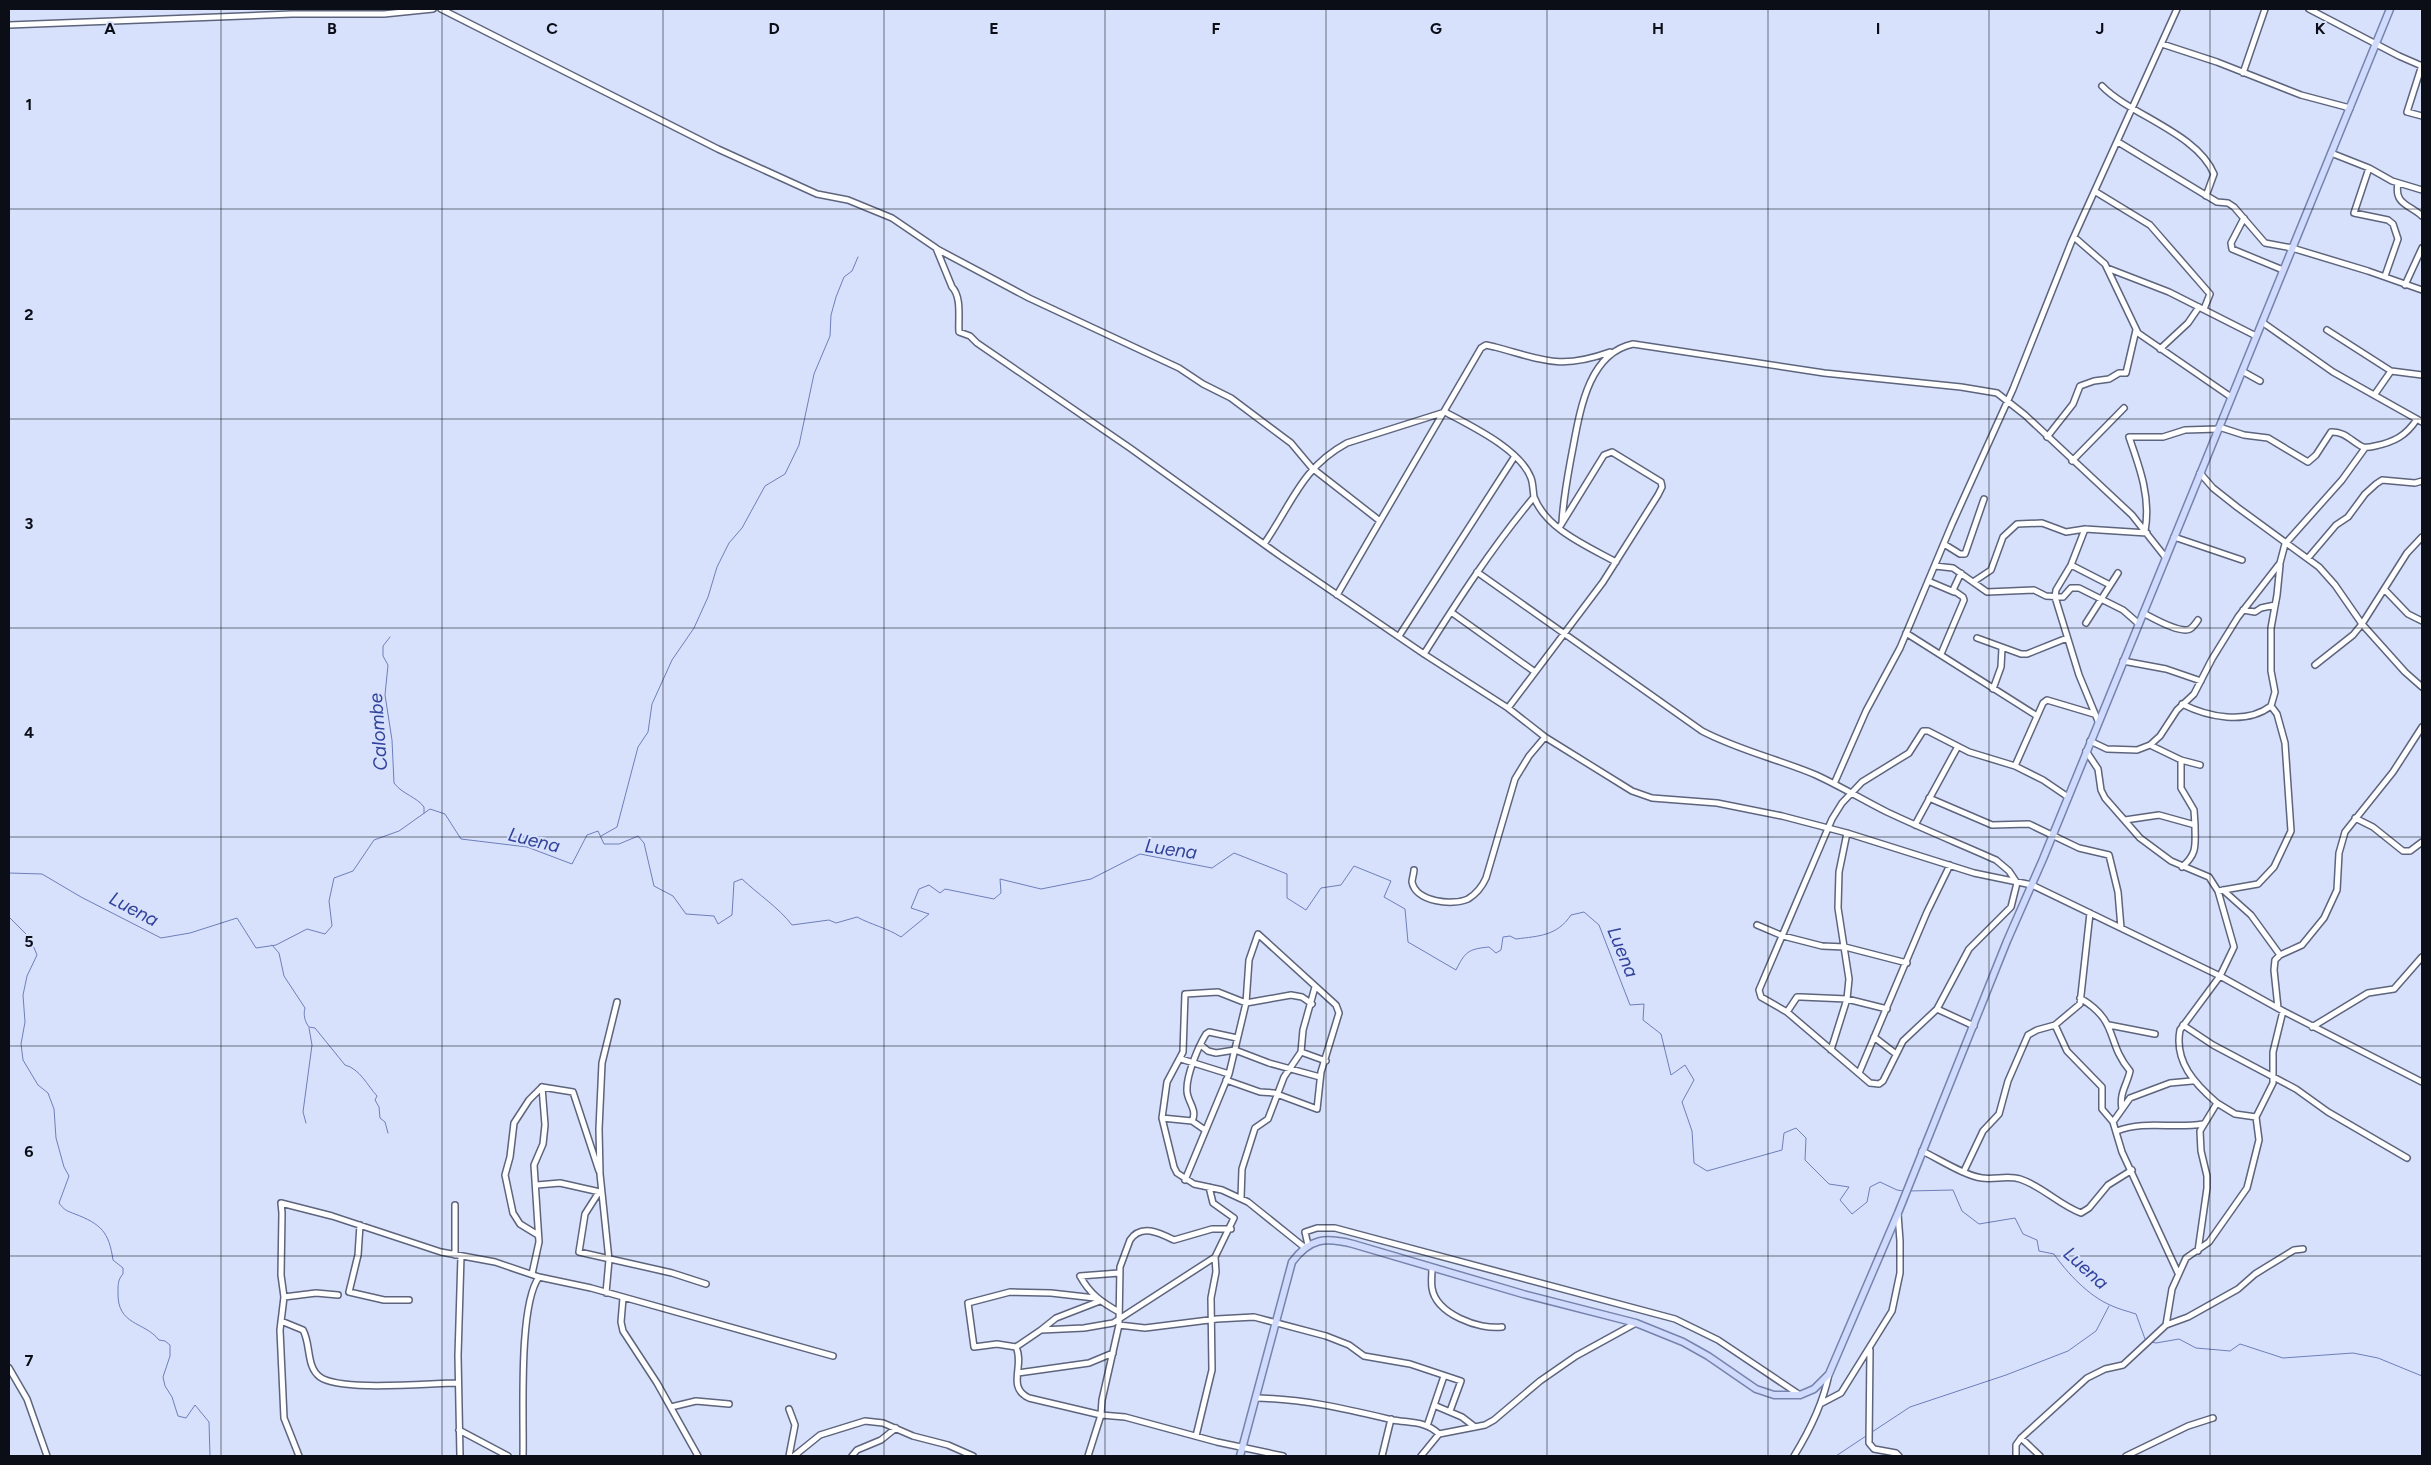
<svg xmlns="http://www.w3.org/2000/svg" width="2431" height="1465" viewBox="0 0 2431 1465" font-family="Figtree,sans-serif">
<rect width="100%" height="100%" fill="#d7e1fc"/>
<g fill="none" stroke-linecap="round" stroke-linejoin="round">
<!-- stream -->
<path stroke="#6e7fb9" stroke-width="1" d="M390 637 383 646V656L388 665 385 695 392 740 394 783C402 794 417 797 424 807V813
M601 836 617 827 638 747 648 732 652 704 672 660 694 628 708 597 717 567 729 543 742 528 765 486 785 474 799 445 814 374 830 336 831 315 836 297 844 277 852 271 858 257
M9 873 42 874 81 897 161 938 190 933 237 918 256 948 276 945 307 929 325 934 332 926 329 901 334 878 353 871 374 840 399 831 430 809 445 814 461 839 527 847 572 864 587 835 598 831 604 844H619L638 836 644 843 654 886 673 896 686 914 714 916 718 924 732 915 734 882 742 879C759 895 778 907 792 925L829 920 836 923 857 917C872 925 887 928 901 937L929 914 911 908 919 889 929 885 940 893 945 889 994 899 1001 893 1000 879 1041 889 1091 879 1140 854 1212 868 1234 853 1287 874V898L1306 910 1321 888 1341 885 1354 866 1391 881 1384 897 1405 909 1408 942 1456 970C1465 952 1468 949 1489 947L1496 953 1501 950 1503 937 1510 936 1516 939C1539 936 1557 936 1571 915L1584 912 1599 925 1630 1005 1644 1004 1643 1020 1661 1034 1671 1075 1685 1065 1694 1080 1682 1102 1692 1131 1694 1163 1707 1171 1782 1150 1784 1133 1796 1128 1806 1138 1805 1160 1829 1184 1849 1187 1840 1200 1852 1214 1867 1202 1870 1187 1880 1182 1897 1190 1904 1191
M9 917 30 938 37 955 27 976 23 995 25 1022 21 1044 23 1060 38 1085 48 1093 54 1109 56 1138 64 1167 69 1176 59 1203C64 1210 67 1211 75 1214 101 1224 109 1232 113 1260L123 1268V1274C118 1279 118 1285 118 1292 117 1326 144 1321 159 1340L165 1341 170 1345V1356L163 1377 165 1386 172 1397 178 1416 186 1418 195 1405 209 1422 210 1456
M272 945 279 953 284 976 305 1008C303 1015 305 1022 309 1027L315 1028 345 1065C360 1069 367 1085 377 1096L375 1100 379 1107 380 1118 385 1122 388 1133
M306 1123 303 1112 312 1045 309 1028
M1910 1191 1953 1190 1962 1211 1979 1224 2015 1218 2023 1234 2037 1240 2039 1251 2054 1254C2067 1273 2089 1296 2110 1305 2118 1309 2127 1311 2136 1314L2145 1339 2148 1340
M2151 1342 2156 1343 2179 1339 2196 1348 2230 1351 2240 1344 2283 1358 2353 1353 2378 1358 2422 1376
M1872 1432 1910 1407 2006 1375 2068 1351 2096 1331 2109 1306
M1836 1456 1866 1436"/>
<!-- minor casing -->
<g stroke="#5d647c" stroke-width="8">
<path id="minor" d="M441 9 718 149 817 194 848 200 892 218 936 248 952 287C962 297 958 319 959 332L970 336 977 343 1130 448 1279 555 1424 654 1508 708 1545 737 1632 791 1652 798 1717 803 1782 816 1847 833 1974 873 2032 885 2220 976 2283 1011 2422 1082
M2309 9 2399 56 2422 66
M9 25 292 14H384L433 9
M2162 44 2217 62 2301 95 2350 108
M2422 65 2407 112 2422 116
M2243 73 2265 9
M2102 86C2130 115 2197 133 2214 174L2206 196
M2118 142 2217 202 2228 203 2234 207 2265 243 2292 248 2368 271 2422 290
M2331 153 2369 168 2392 181 2422 190
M2369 168 2354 213 2388 220 2393 224 2398 239 2385 276
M2398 183C2394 204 2408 204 2422 216
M2096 192 2150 225 2210 294 2204 309
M2244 218 2231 243 2232 249 2283 270
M2074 237 2105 264 2138 333 2231 397
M937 249 1029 298 1179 368 1203 384 1231 398 1291 443 1312 468 1380 521 1337 595
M2107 268 2169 292 2256 336
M2405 285 2422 248
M2262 322 2333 372 2422 422
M2327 330 2391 371
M2160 349 2188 323 2199 307
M2242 371 2260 381
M2375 394 2391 371 2422 375
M2219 427 2244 435 2268 438 2308 462 2316 455 2331 432C2345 431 2352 442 2363 447 2367 448 2371 447 2375 446 2394 442 2406 436 2417 419
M2047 437 2073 404 2080 386 2094 381 2109 379 2119 373H2126L2136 330
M2072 461 2124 408
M2200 473 2213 488 2237 507 2319 567 2335 585 2362 624 2405 672 2422 687
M1534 497C1546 529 1587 546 1616 562
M1380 521 1481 348 1486 345 1495 347C1544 360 1560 370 1610 352
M1562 523C1563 501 1567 480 1571 458 1579 419 1585 354 1633 344L1824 373 1961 387 1997 393 2025 415 2132 515 2166 558
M2085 529 2071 565 2056 590 2055 597 2079 675 2098 721
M2145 531C2151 498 2140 468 2129 437H2163L2185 430 2218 429
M2174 537 2242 560
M1264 544C1292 504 1301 468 1347 443L1445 412C1471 426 1520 449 1531 478 1533 483 1533 491 1534 497 1493 546 1458 600 1424 654
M1944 544 1960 554H1965L1984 499
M2308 558 2336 525 2348 517 2365 494 2376 484 2382 480 2415 483 2422 481
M2071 565 2110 585
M1935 566 1953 568 1987 592 2034 590 2046 596 2063 597 2071 588H2079L2123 610 2139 624
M1477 572 1702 731C1738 750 1778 759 1816 775 1840 786 1863 800 1887 812 1923 829 1960 844 1996 860L2009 871 2017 883 2011 907 1969 949 1937 1009 1903 1041 1883 1081 1879 1084 1870 1083 1787 1012 1761 997 1759 990 1832 819 1842 803 1862 782 1909 753 1923 731H1928L1969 752 2015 766
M1928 581 1954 592
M1973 582 1991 570 2003 537 2017 524 2042 523 2066 532 2085 529 2147 533
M2385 590 2408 614 2422 621
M2243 610 2255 612 2261 608 2275 605
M1451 612 1535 672
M2143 613C2153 618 2180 634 2190 629 2193 627 2196 623 2198 620
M2086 623 2118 573
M1906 633 2037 716
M1399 636 1515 456
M1977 638 2021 654H2027L2067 638
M1941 654 1964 600 1963 597 1953 590 1961 573
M2123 661 2166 669 2201 681
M2315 665 2353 635 2362 624 2407 553 2422 537
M1993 689 2001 667 2002 648
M2182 704C2208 717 2246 725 2271 706L2275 692 2271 671V628L2277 595 2280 565
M1508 708 1603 582 1658 495 1662 487 1661 482 1612 452 1604 455 1559 528
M2090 741 2107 749 2137 750 2150 745 2160 736 2177 710 2194 694 2212 659 2238 617 2280 563 2285 544 2342 480 2365 448
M2150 745 2181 760 2200 765
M2086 751 2098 769 2101 790 2105 798 2140 838 2171 861 2209 877 2218 891 2234 947 2220 976 2180 1030C2174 1062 2195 1084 2217 1103L2200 1131 2201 1151 2207 1176V1188L2198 1251
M1834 784 1866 711 1900 648 1952 524 2013 389 2071 243 2177 9
M2068 797 2043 780 2015 766 2043 703 2047 700 2094 714
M1929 798 1992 825 2029 824 2079 848 2109 855 2118 892 2121 928
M2355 818 2373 827 2403 851H2410L2422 842
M2125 820 2159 815 2195 825 2194 810 2181 788V760
M1915 825 1957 748
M2182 867C2198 853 2195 845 2195 825
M1414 870C1414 873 1412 879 1412 882 1416 902 1453 906 1468 899 1476 894 1482 887 1486 878L1515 779 1529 756 1545 737
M2223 890 2251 915 2280 955 2275 960 2274 970 2278 1008
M2218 891 2258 884 2274 867 2291 831 2285 743 2277 714 2271 706
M1757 925 1783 936 1822 946 1845 947 1907 963
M2280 955 2302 945 2324 918 2337 890 2339 853 2345 832 2393 772 2422 727
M2080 998C2120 1022 2105 1041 2130 1071 2127 1085 2119 1093 2122 1109
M1937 1009 1974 1026
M1787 1012 1797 997H1801L1847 999 1887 1009
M2055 1025 2067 1051 2102 1087V1109L2113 1122 2122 1152 2178 1273
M2109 1025 2155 1034
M2183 1025 2213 1045 2296 1089 2328 1112 2407 1158
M2312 1027 2368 993 2394 989 2422 957
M1874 1037 1896 1054
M1201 1045 1208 1051 1216 1053 1235 1050 1269 1063 1320 1077
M1831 1050 1847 999 1849 979 1838 908 1839 872 1847 833
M1301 1052 1326 1061
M1181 1059 1229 1074
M1859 1073 1927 912 1950 865
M542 1087 573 1092 599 1171
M2217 1103 2235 1114 2256 1117
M1162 1118 1192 1121
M2113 1122 2130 1098 2170 1083 2192 1081
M1205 1130 1192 1121C1198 1110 1187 1101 1187 1091 1186 1076 1198 1047 1206 1034L1209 1032 1237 1038
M2117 1131C2145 1120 2173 1129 2203 1124
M1922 1151C1939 1159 1965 1176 1982 1178 1995 1180 2007 1175 2020 1179 2042 1186 2059 1205 2081 1213L2089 1208 2108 1185 2132 1170
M1964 1171 1983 1131 1999 1114 2008 1081 2028 1035 2037 1030 2055 1025 2080 1004 2090 913
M1185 1180 1229 1074 1246 1003 1249 960 1258 934 1336 1005 1339 1013 1321 1072 1317 1109 1274 1093 1260 1092 1226 1080
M537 1185 560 1183 600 1192
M599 1192 585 1214 579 1252 672 1273 706 1284
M1241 1198 1242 1169 1255 1128 1268 1119 1284 1077 1301 1052 1303 1030 1315 987
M455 1205V1255
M360 1225 358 1255 349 1292 384 1300H409
M538 1235 520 1224 513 1213 505 1175 510 1157 514 1123 529 1100 542 1087
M1308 1245 1305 1232 1317 1228H1335L1675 1319 1718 1340 1800 1395
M1304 1247 1248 1202 1222 1190 1194 1184 1177 1173 1174 1167 1162 1118 1167 1082 1183 1052 1185 994 1218 992 1246 1003 1291 995 1302 997 1312 1004
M1432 1268C1432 1274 1431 1282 1432 1288 1436 1314 1479 1330 1502 1327
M532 1274 539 1242 534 1165 543 1144 545 1125 542 1087
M606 1293 609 1260 600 1174 599 1129 602 1063 617 1002
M284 1297 316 1293 338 1295
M623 1298 621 1322 623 1331 657 1383 698 1456
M1100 1301 1056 1318 1041 1330 1084 1328 1113 1323 1215 1257
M1119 1312C1101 1302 1090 1294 1080 1276L1119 1273
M281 1321 303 1330C311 1344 306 1367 320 1377 341 1392 430 1383 458 1383
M1119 1325 1145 1328 1217 1319 1254 1317 1326 1336 1349 1345 1364 1356 1410 1364 1461 1381 1450 1411
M2166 1325 2172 1289 2186 1258 2209 1242 2247 1188 2259 1140 2256 1117 2273 1083V1052L2283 1011
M1041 1330 1016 1347 997 1344 974 1347 968 1303 1010 1292 1051 1293 1095 1298
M1016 1347C1025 1366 1006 1387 1029 1398L1101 1415 1125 1417 1217 1442 1283 1456
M1870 1350 1869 1443 1874 1449 1896 1453 1899 1456
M9 1368 27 1399 47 1456
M1018 1373 1089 1363 1113 1353
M1256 1398C1305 1399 1346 1409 1393 1420 1410 1423 1426 1421 1439 1434
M1822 1403 1841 1393 1892 1311 1900 1273V1241L1898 1214
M1436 1406 1462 1417 1475 1427
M671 1407 696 1401 729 1404
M789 1409 795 1425 789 1456
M1427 1426 1444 1376
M459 1430 508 1456
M1196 1436 1212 1370 1211 1298 1216 1272 1215 1257 1234 1218 1213 1203 1209 1187
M2021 1438 2040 1456
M299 1456 284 1418 280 1330 284 1297 281 1275 282 1213 281 1203 332 1216 441 1252 495 1262 539 1277 591 1288 833 1356
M460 1456 458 1356 461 1256
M523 1456C524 1417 518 1306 539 1277
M794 1456 820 1435 865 1421 883 1423 913 1436 948 1445 973 1456
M852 1456 857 1450 881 1440 896 1428
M1088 1456 1101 1415 1102 1400 1119 1325 1120 1267 1130 1240C1141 1223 1160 1233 1174 1240L1212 1229H1231
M1382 1456 1391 1419
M1421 1456 1439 1434 1485 1425 1494 1420 1540 1381 1576 1356 1636 1323
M1794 1456C1810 1430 1823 1404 1829 1374
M2016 1456V1445L2021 1438 2087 1378 2105 1369 2123 1365 2166 1325 2188 1317 2238 1289 2255 1274 2294 1250 2303 1249
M2126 1456 2188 1426 2213 1418"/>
</g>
<!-- major casing -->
<g stroke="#7683ac" stroke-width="9">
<path id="major" d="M1240 1456 1292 1262C1310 1238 1325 1237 1353 1244L1523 1294 1636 1323 1683 1342 1708 1356 1756 1389 1774 1395H1800L1814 1389 1829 1374 1898 1213 2007 941 2043 859 2390 9"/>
</g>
<!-- minor -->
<use href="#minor" stroke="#fff" stroke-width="5"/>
<!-- major -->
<use href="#major" stroke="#cfdafd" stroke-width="6"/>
</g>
<!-- grid -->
<path fill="none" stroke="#0b0e17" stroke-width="1" stroke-opacity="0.55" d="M221 9V1456M442 9V1456M663 9V1456M884 9V1456M1105 9V1456M1326 9V1456M1547 9V1456M1768 9V1456M1989 9V1456M2210 9V1456M9 209H2422M9 419H2422M9 628H2422M9 837H2422M9 1046H2422M9 1256H2422"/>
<g text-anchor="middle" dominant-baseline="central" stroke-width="4" stroke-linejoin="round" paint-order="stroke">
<!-- water labels -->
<g font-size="19" font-style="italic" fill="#31429a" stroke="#d7e1fc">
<text transform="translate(378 732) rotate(-94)">Calombe</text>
<text transform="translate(534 840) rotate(14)">Luena</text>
<text transform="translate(1171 849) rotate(8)">Luena</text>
<text transform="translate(134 909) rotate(28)">Luena</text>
<text transform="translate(1623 952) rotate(68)">Luena</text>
<text transform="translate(2086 1268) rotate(42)">Luena</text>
</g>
</g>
<g font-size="16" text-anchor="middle" font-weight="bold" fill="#0b0e17" stroke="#d7e1fc" stroke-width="4" stroke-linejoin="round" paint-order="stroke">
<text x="110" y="34">A</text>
<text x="332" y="34">B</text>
<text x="552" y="34">C</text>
<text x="774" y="34">D</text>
<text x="994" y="34">E</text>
<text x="1216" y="34">F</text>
<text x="1436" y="34">G</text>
<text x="1658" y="34">H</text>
<text x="1878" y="34">I</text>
<text x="2100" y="34">J</text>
<text x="2320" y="34">K</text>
<text x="29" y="110">1</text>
<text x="29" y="320">2</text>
<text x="29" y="529">3</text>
<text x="29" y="738">4</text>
<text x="29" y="947">5</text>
<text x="29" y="1157">6</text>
<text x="29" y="1366">7</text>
</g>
<!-- border -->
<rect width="2431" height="1465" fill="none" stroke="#0b0e17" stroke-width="20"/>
</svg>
